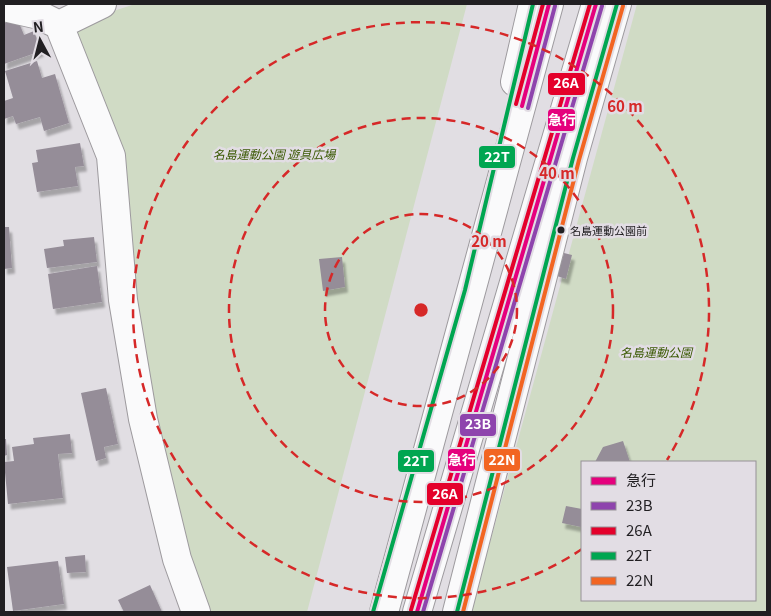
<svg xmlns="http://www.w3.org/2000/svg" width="771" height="616" viewBox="0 0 771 616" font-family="Georgia,'Noto Sans JP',serif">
<defs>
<filter id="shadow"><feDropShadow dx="3" dy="5.5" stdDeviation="1" flood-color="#0004"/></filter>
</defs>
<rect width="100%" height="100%" fill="#e1dee3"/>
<!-- green -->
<path fill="#d0dbc5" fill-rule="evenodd" d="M135 4H467L307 612H203L185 562 133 303 126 161 71 25Z
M637 4H767V612H471ZM582 462H755V600H582Z"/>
<!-- building -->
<path fill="#958d98" filter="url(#shadow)" d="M17 18 24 35 34 31 41 51 4 64V23Z
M37 61 42 78 55 74 69 123 44 131 40 117 16 124 13 116 4 119V101L13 98 5 71Z
M80 143 84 166 75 167 78 186 37 192 32 163 38 162 36 150Z
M4 227H9L12 268 4 269Z
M94 237 97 262 47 268 44 249 64 246 63 240Z
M564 253 572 255 566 279 557 276Z
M342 257 345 287 323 291 319 259Z
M97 266 102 302 53 309 48 274Z
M106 388 118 444 104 447 106 458 96 461 81 393Z
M70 434 72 453 58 454 63 498 8 504 4 462 14 461 12 447 34 444 33 438Z
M4 439H6L7 455 4 456Z
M623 441 630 462H595L603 447Z
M566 506 582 509 581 527 562 523Z
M85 555 86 572 67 573 65 557Z
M58 561 64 604 13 611 7 567Z
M150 585 162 612H124L118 600Z"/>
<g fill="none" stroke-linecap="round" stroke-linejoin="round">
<!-- street casing -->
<g stroke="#9d9a9e" stroke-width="30">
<path id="street" d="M102 4 59 25 111 156 123 300 143 419 177 559 196 612
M4 7 39 15 59 25"/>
</g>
<!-- secondary casing -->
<g stroke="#9d9a9e" stroke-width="30">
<path id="secondary" d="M515 82 533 4
M457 612 573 158 617 4"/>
</g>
<!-- highway casing -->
<g stroke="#9d9a9e" stroke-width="30">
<path id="highway" d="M384 612 549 4
M417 612 596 4"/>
</g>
<!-- street -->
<use href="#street" stroke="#fafafb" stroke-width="28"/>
<!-- secondary -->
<use href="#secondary" stroke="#fafafb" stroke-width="28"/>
<!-- highway -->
<use href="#highway" stroke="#fafafb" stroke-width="28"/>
<!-- bus-1 casing -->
<g stroke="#e2dde4" stroke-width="8">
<path id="bus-1" d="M522 106 549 4
M417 612 596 4"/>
</g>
<!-- bus-2 casing -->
<g stroke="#e2dde4" stroke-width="8">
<path id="bus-2" d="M528 108 555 6
M423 612 602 6"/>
</g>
<!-- bus-3 casing -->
<g stroke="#e2dde4" stroke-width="8">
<path id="bus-3" d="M516 104 543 4
M411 610 590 4"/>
</g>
<!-- bus-4 casing -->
<g stroke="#e2dde4" stroke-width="8">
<path id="bus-4" d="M373 612 465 290 533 4
M457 612 573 158 617 4"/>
</g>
<!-- bus-5 casing -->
<g stroke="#e2dde4" stroke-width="8">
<path id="bus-5" d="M463 612 579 160 623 6"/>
</g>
<!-- bus-1 -->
<use href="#bus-1" stroke="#e5007d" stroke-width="4"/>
<!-- bus-2 -->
<use href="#bus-2" stroke="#8e44ad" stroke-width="4"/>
<!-- bus-3 -->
<use href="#bus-3" stroke="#e4002b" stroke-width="4"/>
<!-- bus-4 -->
<use href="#bus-4" stroke="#00a651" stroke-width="4"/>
<!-- bus-5 -->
<use href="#bus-5" stroke="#f26522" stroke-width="4"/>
</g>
<!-- distance rings -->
<g fill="none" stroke="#d62828" stroke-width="2.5" stroke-dasharray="9 6">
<circle cx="421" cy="310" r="96"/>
<circle cx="421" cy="310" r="192"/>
<path d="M582 549A288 288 0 1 1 667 460"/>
</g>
<!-- markers -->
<circle fill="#211f22" stroke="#e2dde4" stroke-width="2" cx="561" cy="230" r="4.5"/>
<g text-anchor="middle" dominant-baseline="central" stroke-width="5" stroke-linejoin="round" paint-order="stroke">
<!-- bus labels -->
<g font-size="11" fill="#211f22" stroke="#e2dde4" text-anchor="start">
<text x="570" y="230">名島運動公園前</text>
</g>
<!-- park labels -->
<g font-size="12" font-style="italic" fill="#395800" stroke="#e2dde4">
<text x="274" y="153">名島運動公園 遊具広場</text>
<text x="656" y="351">名島運動公園</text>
</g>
</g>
<circle cx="421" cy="310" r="8" fill="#d62828" stroke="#e2dde4" stroke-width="2.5"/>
<g font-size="15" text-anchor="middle" font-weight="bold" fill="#d62828" stroke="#e2dde4" stroke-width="5" stroke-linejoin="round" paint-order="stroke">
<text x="625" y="112">60 m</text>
<text x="557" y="179">40 m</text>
<text x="489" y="247">20 m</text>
</g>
<g stroke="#e2dde4" stroke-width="2">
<rect x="547" y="72" width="39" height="24" rx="5" fill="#e4002b"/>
<rect x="547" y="108" width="29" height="24" rx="5" fill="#e5007d"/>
<rect x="478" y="145" width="38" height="24" rx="5" fill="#00a651"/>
<rect x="459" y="413" width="38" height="24" rx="5" fill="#8e44ad"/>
<rect x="447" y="448" width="29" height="24" rx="5" fill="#e5007d"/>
<rect x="483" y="448" width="38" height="24" rx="5" fill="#f26522"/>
<rect x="397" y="449" width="38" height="24" rx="5" fill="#00a651"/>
<rect x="426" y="482" width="38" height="24" rx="5" fill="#e4002b"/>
</g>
<g font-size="14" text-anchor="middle" font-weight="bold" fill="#fff">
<text x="566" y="88">26A</text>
<text x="562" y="125">急行</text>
<text x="497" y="162">22T</text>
<text x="478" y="429">23B</text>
<text x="462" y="465">急行</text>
<text x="502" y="465">22N</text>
<text x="416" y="466">22T</text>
<text x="445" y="499">26A</text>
</g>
<!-- border -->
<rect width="771" height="616" fill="none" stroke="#211f22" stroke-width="10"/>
<!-- legend -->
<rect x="581" y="461" width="175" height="140" fill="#e2dde4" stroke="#959196"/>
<rect x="591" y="477" width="25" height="8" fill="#e5007d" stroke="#959196"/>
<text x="626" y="486" font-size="15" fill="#211f22">急行</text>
<rect x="591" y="502" width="25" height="8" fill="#8e44ad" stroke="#959196"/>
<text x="626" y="511" font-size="15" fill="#211f22">23B</text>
<rect x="591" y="527" width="25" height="8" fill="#e4002b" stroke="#959196"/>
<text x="626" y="536" font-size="15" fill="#211f22">26A</text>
<rect x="591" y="552" width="25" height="8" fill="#00a651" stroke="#959196"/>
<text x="626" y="561" font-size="15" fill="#211f22">22T</text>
<rect x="591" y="577" width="25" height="8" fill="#f26522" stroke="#959196"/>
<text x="626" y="586" font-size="15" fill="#211f22">22N</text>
<!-- north arrow -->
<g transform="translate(40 40) rotate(353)" stroke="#e2dde4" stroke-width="4" paint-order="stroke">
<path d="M0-4L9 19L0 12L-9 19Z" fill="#211f22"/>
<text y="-8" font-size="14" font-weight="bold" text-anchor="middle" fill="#211f22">N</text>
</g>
</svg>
